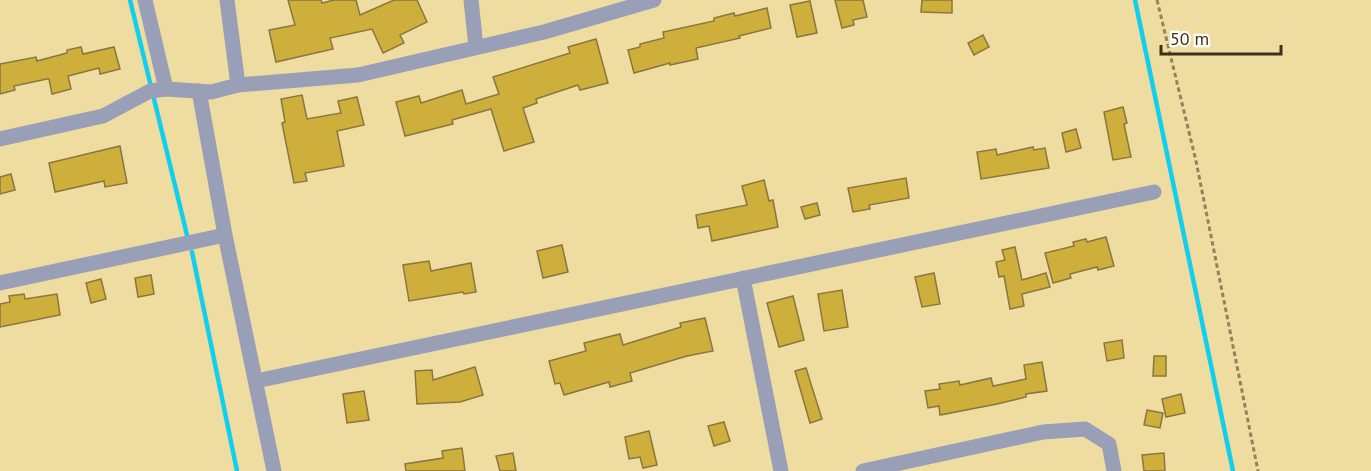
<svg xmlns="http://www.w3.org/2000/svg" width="1371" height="471" viewBox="0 0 1371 471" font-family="'PT Sans',sans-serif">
<rect width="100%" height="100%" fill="#eedca0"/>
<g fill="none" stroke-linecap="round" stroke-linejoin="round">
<!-- stream -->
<path stroke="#13ceec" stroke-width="4.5" d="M130 0 187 235
M1135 0 1233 471
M192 252 237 471"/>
</g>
<!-- building -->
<path fill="#ceaf3b" stroke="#88773e" stroke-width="1.5" d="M288 0H321L322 3 334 0H356L360 15 394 0H417L427 22 400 35 404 43 383 53 372 29 330 38 333 49 276 62 269 30 295 25Z
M835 0H863L867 17 853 20 854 25 842 28Z
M922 0H952V13L921 12Z
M810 1 817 33 797 37 790 5Z
M767 8 771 28 739 36 740 38 696 48 698 59 670 65V63L634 73 628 50 640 47V44L664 38 663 32 714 21V18L734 13 735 16Z
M983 35 989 47 974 55 968 43Z
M596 39 608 83 580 90 578 85 536 99 537 103 523 108 534 142 504 151 491 109 452 120 453 124 405 136 396 102 419 96 421 103 462 90 466 104 499 94 493 77 570 53 568 47Z
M81 47 83 54 114 47 120 69 100 74 99 68 68 76 71 89 52 94 49 79H47L14 86 15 90 0 94V64L36 57 37 61 67 53V50Z
M302 95 307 119 341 113 338 101 357 97 364 125 337 131 344 166 305 173 307 181 294 183 282 123 285 122 281 99Z
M1123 107 1127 123 1124 124 1131 157 1113 160 1104 112Z
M1076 129 1081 148 1066 152 1062 133Z
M120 146 127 183 105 187 104 181 55 192 49 163Z
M1033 147 1034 150 1045 148 1049 168 981 179 977 152 996 149 997 155Z
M11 174 15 190 0 194V177Z
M906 178 909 198 869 205 870 209 853 212 848 188Z
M764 180 769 201 773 200 778 227 712 241 709 226 698 228 696 215 747 205 742 186Z
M817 203 820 215 805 219 801 207Z
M1106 237 1114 266 1098 270 1097 267 1070 274 1071 278 1053 283 1045 253 1074 246 1073 242 1086 239 1087 242Z
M562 245 568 272 543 278 537 251Z
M1015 247 1022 280 1046 273 1050 287 1022 294 1024 306 1010 309 1004 276 999 277 996 262 1005 260 1002 250Z
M429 261 431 271 471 263 476 292 464 294 463 292 409 301 403 265Z
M934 273 940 304 922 307 915 277Z
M151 275 154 294 138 297 135 278Z
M101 279 106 299 91 303 86 283Z
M842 290 848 327 824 331 818 294Z
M24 294 25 299 57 294 60 315 0 327V304L10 302 9 296Z
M793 296 804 340 779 347 767 303Z
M705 318 713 351 687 356 630 373 632 381 610 387 609 382 564 395 560 383 555 384 549 361 586 351 584 343 620 334 623 345 681 327 680 323Z
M1122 340 1124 358 1107 361 1104 343Z
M1154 356H1166V376H1153Z
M1042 362 1047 391 1026 394V397L997 404 940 415 939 406 928 408 925 391 940 389 939 384 959 381 960 385 991 378 993 386 1026 379 1024 365Z
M475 367 483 395 460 402 417 404 415 371 432 370 433 380Z
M806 368 822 419 810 423 795 371Z
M364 391 369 420 347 423 343 394Z
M1181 394 1185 413 1166 417 1162 399Z
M1147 410 1163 413 1160 428 1144 425Z
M724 422 730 441 714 446 708 426Z
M649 431 657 465 643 468 640 457 629 459 625 437Z
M462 448 465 471H406L405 464 443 458 442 451Z
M513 453 516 471H500L496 456Z
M1164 453 1165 471H1144L1142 455Z"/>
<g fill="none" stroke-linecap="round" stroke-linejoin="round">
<!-- path -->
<path stroke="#90845b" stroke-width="3" stroke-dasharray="4.5 3" stroke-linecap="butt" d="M1157 0 1196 161 1258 471"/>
<!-- street -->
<path stroke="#989fb6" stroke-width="15" d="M145 0 166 89
M227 0 238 85
M471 0 476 47
M199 91 225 235 274 471
M0 139 103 116 150 91 166 89 211 92 238 85 358 75 544 32 654 0
M743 278 781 471
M0 283 225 235
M256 381 1154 192
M863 471 1043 432 1085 429 1109 444 1114 471"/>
</g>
<!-- scale -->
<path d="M1161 45v9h120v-9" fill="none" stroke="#3a331b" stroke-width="3"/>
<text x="1170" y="45" font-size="18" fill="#3a331b" stroke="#fffdf7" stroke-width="4.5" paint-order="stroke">50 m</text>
</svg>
